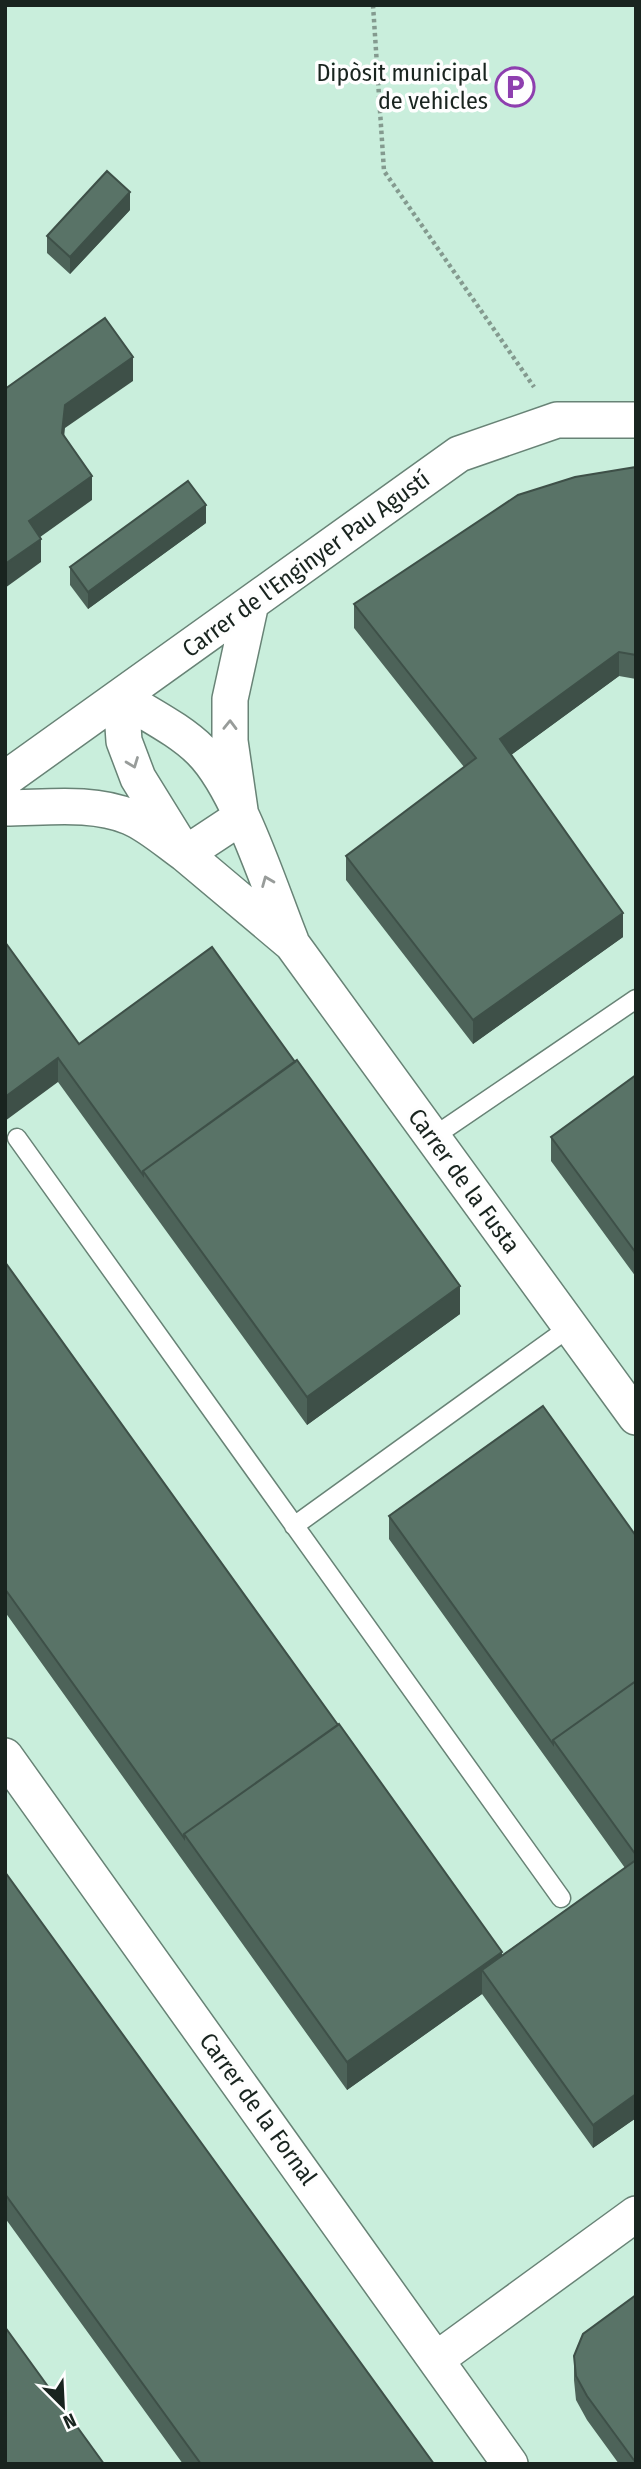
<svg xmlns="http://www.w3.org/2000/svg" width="641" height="2469" viewBox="0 0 641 2469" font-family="'Fira Sans Condensed',sans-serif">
<rect width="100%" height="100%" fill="#dbf9ea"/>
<!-- built -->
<path fill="#c9eedc" d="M5 5H636V2464H5Z"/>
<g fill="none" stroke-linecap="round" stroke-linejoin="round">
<!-- service casing -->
<g stroke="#688376" stroke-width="21">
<path id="service" d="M433 1137 636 999
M17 1138 561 1898
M294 1526 570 1327"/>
</g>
<!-- minor casing -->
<g stroke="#688376" stroke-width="38">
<path id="minor" d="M121 697 124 741 138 778 185 854 292 944 636 1417
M121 697C147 714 179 729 201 751 239 789 270 889 291 941
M5 779 459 454 557 420H636
M5 808C45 808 92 801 130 817 149 825 168 842 185 854L241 817 230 741V699L251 603
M5 1756 510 2464
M437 2359 636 2214"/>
</g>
<!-- path -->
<path stroke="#849a8f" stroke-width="4.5" stroke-dasharray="3.5 3.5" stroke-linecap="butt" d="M373 5 384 171 534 387"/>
<!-- service -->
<use href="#service" stroke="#fff" stroke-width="18"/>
<!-- minor -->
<use href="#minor" stroke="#fff" stroke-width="35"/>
</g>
<!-- wall -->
<path fill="#4d6359" d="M130 210 70 274 47 253V236Z
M636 467V679L619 676 511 755 623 937 473 1044 346 880V856L464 767 354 628V604Z
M206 523 88 609 70 585V567Z
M5 942 79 1044 460 1314 307 1425 58 1082Z
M636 1075V1277L551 1161V1137Z
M5 1262 502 1955 625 1868 389 1539V1516L636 1536V2118L593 2148 482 1994 347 2090 5 1612Z
M5 1872 434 2464H183L5 2218Z
M574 2356 636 2464H619L587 2420 576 2400 574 2380Z"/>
<!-- shaded-wall -->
<path fill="#3e5048" d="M130 192V210L70 274V257Z
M133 357V381L65 428 62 456V433L65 405Z
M92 476V500L29 545V521Z
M206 505V523L88 609V592Z
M41 539V562L5 588V564Z
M619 652V676L500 763V739Z
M623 913V937L473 1044V1020Z
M58 1058V1082L5 1121V1097Z
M460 1286V1314L307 1425V1397Z
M502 1952V1979L482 1970V1994L347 2090V2062Z
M636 2094V2118L593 2148V2125Z"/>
<!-- building -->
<path fill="#597367" stroke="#3e5048" stroke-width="2" d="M107 171 130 192 70 257 47 236Z
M105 318 133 357 65 405 62 433 92 476 29 521 41 539 5 564V389Z
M636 467V655L619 652 500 739 623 913 473 1020 346 856 476 758 354 604 518 495 575 477Z
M188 481 206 505 88 592 70 567Z
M5 942 79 1044 212 947 295 1062 143 1171V1175L58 1058 5 1097Z
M297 1060 460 1286 307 1397 143 1171Z
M636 1075V1253L551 1137Z
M5 1262 338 1725 184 1834V1838L5 1589Z
M543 1406 636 1536V1681L553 1740V1744L389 1516Z
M636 1681V1855L553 1740Z
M339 1724 502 1952 347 2062 184 1834Z
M636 1860V2094L593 2125 482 1970Z
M5 1872 434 2464H201L5 2194Z
M636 2295V2463L587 2396 576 2376 574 2356 583 2334Z
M5 2327 104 2464H5Z"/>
<!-- one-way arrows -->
<defs><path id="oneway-chevron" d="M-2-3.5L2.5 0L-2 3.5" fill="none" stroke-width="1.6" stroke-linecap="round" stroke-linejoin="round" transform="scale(1.75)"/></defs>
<g stroke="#989c9a">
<use href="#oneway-chevron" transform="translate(230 725) rotate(-89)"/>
<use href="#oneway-chevron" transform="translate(133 763) rotate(69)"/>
<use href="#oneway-chevron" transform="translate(267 881) rotate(-112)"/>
</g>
<!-- icons -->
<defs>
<g id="parking-ring" transform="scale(2.0125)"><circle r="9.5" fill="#fefefe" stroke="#8e3faf" stroke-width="1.5"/><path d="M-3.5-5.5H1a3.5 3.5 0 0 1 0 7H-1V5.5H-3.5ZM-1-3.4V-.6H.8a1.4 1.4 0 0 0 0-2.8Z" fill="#8e3faf"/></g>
</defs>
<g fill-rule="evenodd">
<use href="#parking-ring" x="515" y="87"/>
</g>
<g text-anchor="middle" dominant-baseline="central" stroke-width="7" stroke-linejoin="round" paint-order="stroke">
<!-- poi labels -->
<g font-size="24" fill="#19241f" stroke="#fefefe" text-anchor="end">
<text x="488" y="73">Dipòsit municipal<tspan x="488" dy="28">de vehicles</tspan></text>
</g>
<!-- street labels -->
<g font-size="24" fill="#19241f" stroke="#fefefe">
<text transform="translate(306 564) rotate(-36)">Carrer de l'Enginyer Pau Agustí</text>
<text transform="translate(464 1181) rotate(54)">Carrer de la Fusta</text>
<text transform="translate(258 2109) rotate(54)">Carrer de la Fornal</text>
</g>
</g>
<!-- border -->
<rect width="641" height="2469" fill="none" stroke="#19241f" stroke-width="14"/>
<!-- north arrow -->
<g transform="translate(63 2406) rotate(156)" stroke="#fefefe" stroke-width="5" paint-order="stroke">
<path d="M0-5L12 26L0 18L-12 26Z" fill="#19241f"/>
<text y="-10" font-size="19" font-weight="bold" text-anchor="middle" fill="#19241f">N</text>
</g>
</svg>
